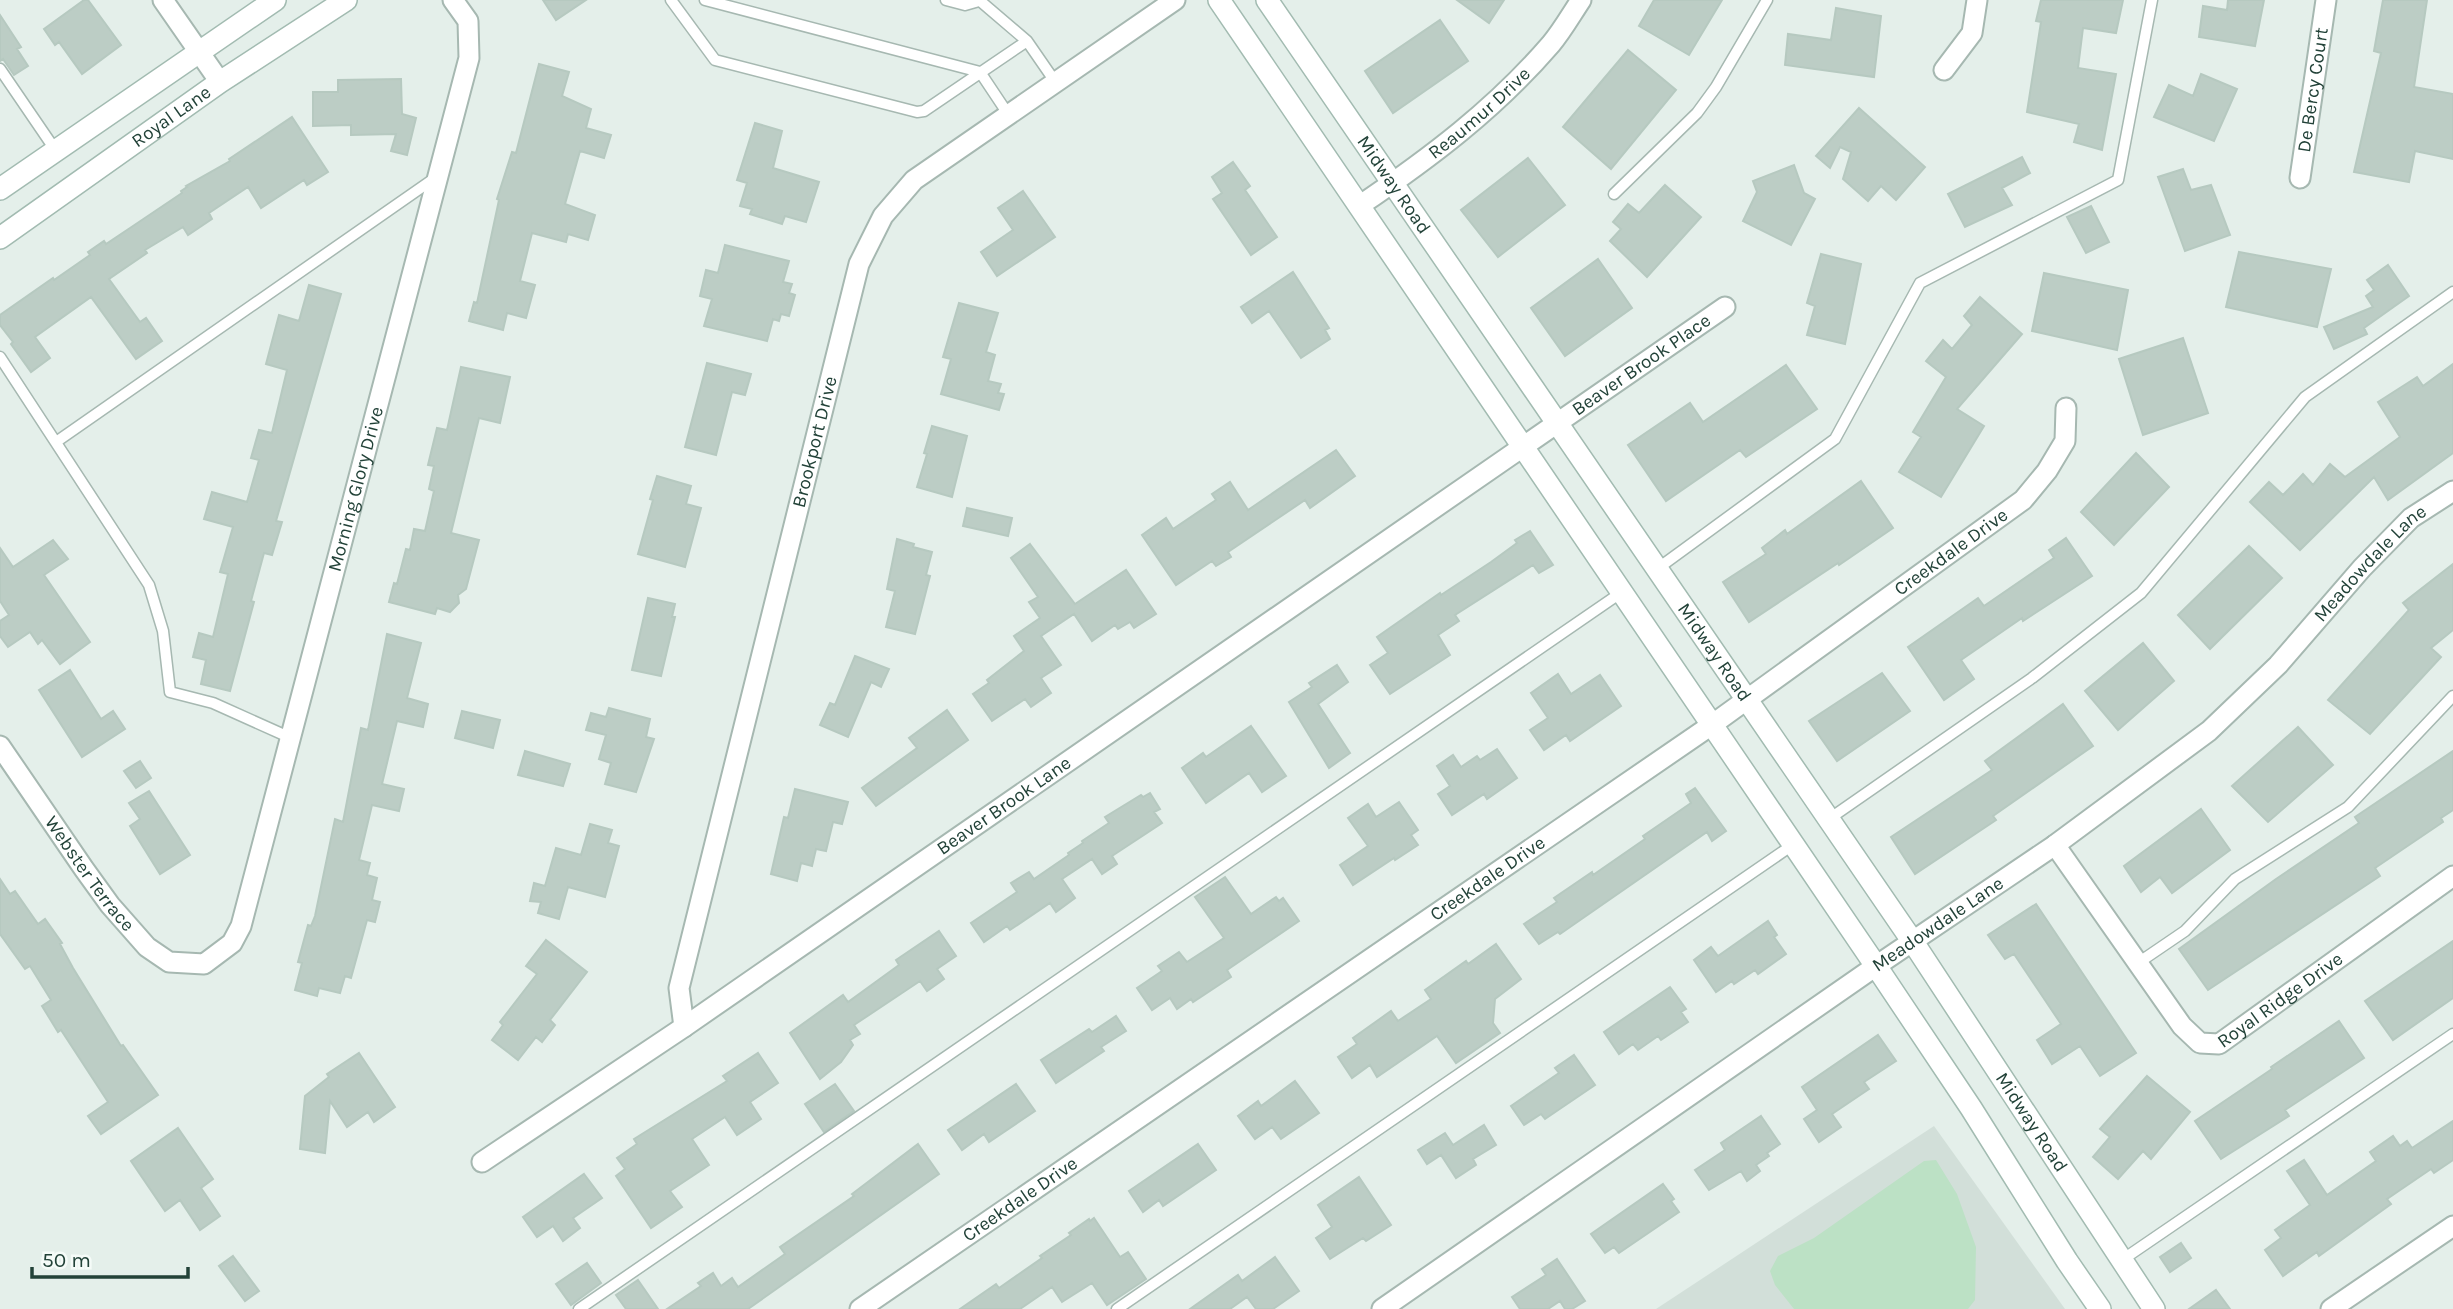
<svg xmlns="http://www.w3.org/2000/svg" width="2453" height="1309" viewBox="0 0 2453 1309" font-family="Karla,sans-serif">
<rect width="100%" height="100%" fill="#e4efea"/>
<!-- built -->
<path fill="#d2dfd9" d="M1934 1126 2065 1309H1656Z"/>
<!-- pitch -->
<path fill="#bce1c5" d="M1936 1160 1957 1194 1976 1247 1975 1300 1968 1309H1794L1775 1285 1770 1271 1778 1256 1814 1238 1924 1161Z"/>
<!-- building -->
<path fill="#bccdc5" stroke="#b6c9c0" stroke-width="2" d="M84 0H88L121 45 82 74 59 42 55 45 44 29Z
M543 0H586L556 20Z
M1457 0H1504L1489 23Z
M1654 0H1722L1689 55 1639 26Z
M2041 0H2123L2116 33 2083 28 2078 68 2116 74 2102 150 2074 142 2079 124 2027 112 2041 22 2036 21Z
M2228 0H2264L2255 46 2199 37 2203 6 2227 10Z
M2383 0H2427L2414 87 2453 94V159L2415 151 2409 182 2354 172 2381 53 2374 51Z
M1836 8 1881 16 1874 77 1785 65 1788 34 1831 40Z
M0 15 21 47 17 49 28 66 14 75 3 59 0 61Z
M1440 20 1468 61 1393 113 1365 71Z
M1628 50 1676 90 1611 169 1563 127Z
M539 64 569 72 562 96 591 109 586 128 611 135 604 158 580 151 565 204 595 215 588 240 568 234 566 242 532 233 520 281 535 285 526 318 507 313 503 330 469 321 474 302 477 303 499 200 497 199 512 152 516 153Z
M2201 74 2237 89 2214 141 2154 117 2169 85 2193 96Z
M401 79 402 114 416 118 407 155 391 151 396 134 351 135V125L313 126V92H338V80Z
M1859 108 1925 167 1896 200 1881 186 1868 201 1843 179 1851 152 1840 147 1830 168 1816 156Z
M292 117 328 172 307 185 304 180 261 208 248 187 209 213 212 219 188 235 183 227 145 250 147 253 109 279 140 322 146 318 162 341 136 359 91 297 35 337 50 358 31 372 11 344 13 342 0 325V315L53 278 54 280 90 255 88 252 104 241 106 244 130 228 182 193 181 191 187 187 186 186 230 161 229 159Z
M755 123 782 131 773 168 819 182 806 222 785 216 782 224 750 214 752 209 740 206 747 183 737 180Z
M2022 157 2030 173 2002 188 2012 205 1965 227 1948 194Z
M1528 158 1565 205 1498 257 1461 210Z
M1233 162 1250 186 1245 190 1277 237 1251 255 1213 199 1222 193 1212 177Z
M1794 165 1804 193 1815 199 1791 245 1743 221 1757 192 1753 181Z
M2183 169 2191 190 2211 185 2230 235 2185 251 2158 177Z
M1665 185 1701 217 1647 277 1610 241 1621 229 1613 222 1628 204 1639 213Z
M1023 191 1055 237 997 276 981 252 1013 230 998 208Z
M2091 206 2109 242 2086 253 2067 217Z
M725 245 789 261 783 282 792 284 789 293 795 295 789 316 781 314 779 321 773 319 767 341 704 326 712 299 700 296 706 270 718 273Z
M2239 252 2331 269 2317 327 2226 307Z
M1821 254 1861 264 1845 344 1807 335 1815 306 1807 303Z
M1598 259 1632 308 1565 356 1531 308Z
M2388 265 2409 296 2364 328 2367 334 2334 349 2324 327 2373 307 2366 296 2374 290 2367 280Z
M1293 272 1329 328 1325 330 1330 339 1301 358 1269 311 1252 323 1241 307Z
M2044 273 2128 290 2117 350 2032 331Z
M309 285 341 294 276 521 282 522 272 555 264 553 251 601 254 602 230 691 201 684 206 660 193 657 199 633 213 637 228 574 220 572 233 527 204 519 212 492 247 502 259 460 251 458 259 430 272 433 287 370 266 364 279 315 299 321Z
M1980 297 2022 334 1957 409 1984 426 1941 497 1899 472 1921 437 1913 432 1946 377 1926 361 1943 340 1952 349 1972 325 1964 316Z
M959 303 998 313 986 352 995 355 988 381 1001 384 998 393 1004 394 999 410 941 394 951 359 943 357Z
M2183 338 2208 413 2143 435 2119 359Z
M707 363 751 374 745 395 732 392 716 455 685 447Z
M2453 364V453L2388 500 2374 477 2300 550 2250 502 2269 482 2283 495 2303 474 2313 485 2330 464 2345 477 2400 437 2378 402 2417 377 2423 386Z
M1786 365 1817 409 1746 457 1740 450 1666 501 1628 445 1690 403 1703 422Z
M461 367 510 377 500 423 479 418 451 533 479 540 466 589 458 595 459 603 450 612 437 608 435 614 389 602 394 583 397 584 406 549 410 550 414 529 425 531 434 491 429 489 434 466 428 465 437 428 447 430Z
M932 426 967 436 952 497 917 487 927 454 924 453Z
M1336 450 1355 476 1310 508 1305 500 1228 552 1231 557 1216 566 1212 561 1176 585 1142 535 1166 518 1173 529 1216 500 1212 494 1230 482 1248 510Z
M2136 453 2169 487 2114 545 2081 512Z
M657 476 691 486 686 504 701 508 685 567 638 554 653 500 650 499Z
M1861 481 1893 528 1839 565 1838 563 1749 622 1723 582 1766 554 1762 548 1785 530 1787 534Z
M967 508 1012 518 1008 536 963 526Z
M1530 531 1553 565 1539 573 1533 565 1455 615 1459 621 1438 635 1450 655 1390 694 1370 665 1388 653 1377 637 1440 593 1441 595 1491 562 1517 543 1515 540Z
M2066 538 2092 576 2023 621 2022 618 1961 660 1974 679 1944 700 1908 647 1978 598 1984 606 2054 558 2049 550Z
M897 539 914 544 913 547 932 552 926 575 930 576 915 634 886 627 895 591 887 589Z
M53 540 68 559 44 575 90 642 60 664 42 640 38 644 30 632 8 647 0 636V621L9 615 0 601V548L13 567Z
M1030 544 1075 604 1126 570 1156 614 1134 628 1130 622 1118 629 1115 625 1092 641 1074 614 1041 636 1061 665 1041 678 1051 693 1031 707 1025 699 992 721 973 694 989 683 987 680 1024 651 1014 636 1040 618 1029 602 1038 597 1011 558Z
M2249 546 2282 578 2210 649 2178 615Z
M2453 564V630L2431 648 2441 657 2370 734 2328 700 2409 610 2403 603Z
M648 598 675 604 672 617H675L661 676 632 670Z
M387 634 421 643 407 698 428 704 423 727 397 721 382 784 404 789 399 811 372 805 359 860 370 863 367 875 377 878 372 900 380 902 375 922 367 920 351 978 345 976 340 993 319 988 317 996 295 990 302 963 298 962 308 925 311 926 315 916 335 819 343 822 361 728 368 730Z
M2143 643 2174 681 2118 730 2085 691Z
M855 656 889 669 881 687 871 682 848 737 820 725 830 703 835 705Z
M1337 665 1348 682 1318 704 1350 753 1329 768 1289 702 1312 687 1309 683Z
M70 670 101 719 113 711 125 729 82 757 39 690Z
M1882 673 1910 711 1837 761 1809 721Z
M1558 674 1571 694 1600 675 1621 706 1570 741 1566 735 1544 750 1530 730 1548 718 1531 693Z
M2063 704 2093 746 1993 816 1996 820 1915 874 1891 837 1992 770 1985 761Z
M609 708 650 719 646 737 654 739 636 792 605 784 611 763 599 759 606 735 586 730 591 713 606 717Z
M947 710 968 740 876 806 862 788 917 748 909 738Z
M462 711 500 720 493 748 455 738Z
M1251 726 1286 776 1262 792 1249 773 1206 803 1182 768 1203 753 1206 757Z
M2298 727 2333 765 2268 822 2232 786Z
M1497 749 1517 778 1487 799 1484 794 1452 815 1438 794 1450 786 1437 766 1453 755 1461 767 1477 756 1480 760Z
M525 751 570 764 563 786 518 775Z
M2453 751V810L2441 818 2443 822 2375 868 2380 876 2208 990 2179 949 2276 879 2359 823 2355 817Z
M140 761 151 778 136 788 124 771Z
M1695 788 1726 831 1712 841 1707 832 1560 934 1558 932 1539 944 1524 924 1557 902 1554 898 1592 872 1593 875 1645 839 1643 836 1691 803 1686 794Z
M795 789 848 802 842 824 833 822 826 851 816 849 812 866 801 863 797 881 771 874 784 817 788 818Z
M149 791 190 855 160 874 130 826 140 819 129 803Z
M1150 793 1160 809 1154 812 1162 823 1112 856 1117 864 1102 874 1092 859 1062 879 1075 898 1056 912 1050 903 1010 930 1007 926 984 942 971 923 1017 892 1011 883 1029 872 1034 879 1069 855 1068 853 1083 843 1082 841 1109 823 1105 817 1141 795 1143 797Z
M1399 802 1418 830 1411 835 1418 845 1395 860 1394 858 1353 885 1340 865 1368 846 1348 818 1368 804 1376 817Z
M2201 809 2230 850 2172 893 2160 877 2141 892 2124 866Z
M590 824 612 830 608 843 619 846 605 897 568 887 559 919 538 913 541 902 530 901 534 883 545 886 556 848 581 855Z
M1225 877 1251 914 1276 897 1279 901 1283 898 1299 921 1227 970 1231 977 1193 1002 1191 999 1177 1009 1170 998 1152 1010 1137 988 1162 971 1158 966 1179 952 1187 962 1224 938 1195 897Z
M0 879 10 894 15 891 38 924 45 919 62 943 60 944 73 968 121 1046 123 1045 158 1095 101 1134 88 1116 108 1102 61 1030 58 1032 42 1006 51 1000 30 966 25 969 0 934Z
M2036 904 2136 1053 2100 1076 2080 1046 2052 1064 2037 1040 2061 1024 2014 954 2005 959 1988 935Z
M1768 921 1777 935 1774 937 1786 954 1758 974 1755 970 1734 984 1732 981 1716 992 1694 960 1711 947 1718 956Z
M939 931 956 956 937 969 944 979 927 991 920 981 854 1025 860 1034 850 1040 853 1045 841 1062 820 1079 790 1033 843 995 848 1002 899 965 896 960Z
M546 940 587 972 550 1020 555 1025 542 1042 536 1037 518 1060 492 1040 503 1025 500 1022 537 974 526 966Z
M2453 941V998L2393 1040 2365 1001Z
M1496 944 1521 979 1495 999 1493 1023 1500 1033 1456 1063 1437 1036 1377 1077 1370 1065 1352 1078 1338 1057 1357 1044 1353 1038 1391 1011 1398 1021 1431 999 1425 990 1466 961 1468 964Z
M1670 987 1686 1009 1681 1012 1688 1022 1661 1040 1658 1036 1638 1050 1633 1044 1619 1054 1604 1032Z
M1116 1016 1126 1031 1101 1047 1104 1051 1056 1083 1041 1060 1089 1029 1092 1032Z
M2339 1021 2364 1058 2285 1110 2289 1116 2221 1159 2195 1121 2272 1069 2271 1067Z
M1878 1035 1896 1061 1864 1082 1869 1089 1832 1114 1841 1127 1819 1142 1804 1119 1817 1110 1802 1087Z
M359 1053 395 1107 374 1122 368 1112 347 1127 330 1101 325 1153 300 1149 305 1096 329 1077 327 1074Z
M758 1053 778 1083 750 1102 761 1119 737 1135 725 1117 692 1139 709 1165 670 1191 682 1207 651 1228 616 1176 625 1169 617 1158 637 1144 634 1139 727 1081 723 1076Z
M1574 1055 1595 1085 1545 1119 1541 1114 1524 1125 1511 1106 1559 1073 1555 1068Z
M2147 1076 2190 1112 2151 1159 2143 1151 2118 1179 2093 1157 2110 1137 2100 1129Z
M1295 1081 1319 1113 1281 1139 1272 1127 1255 1139 1238 1116 1258 1101 1261 1106Z
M835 1084 854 1111 824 1132 805 1104Z
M1016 1084 1035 1111 989 1142 984 1134 962 1150 948 1130Z
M1761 1116 1780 1144 1767 1153 1769 1156 1756 1165 1760 1171 1747 1181 1741 1171 1709 1190 1695 1170 1725 1150 1721 1143Z
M2453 1121V1160L2434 1173 2431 1169 2387 1199 2391 1204 2319 1256 2317 1252 2283 1276 2265 1250 2281 1238 2275 1230 2310 1205 2287 1171 2304 1160 2327 1195 2376 1161 2370 1152 2393 1136 2400 1146 2407 1141 2412 1148Z
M1484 1125 1496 1145 1473 1159 1476 1165 1456 1178 1441 1155 1427 1164 1418 1150 1445 1133 1453 1145Z
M178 1128 213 1179 201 1188 220 1216 200 1230 180 1200 165 1211 131 1161Z
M918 1144 939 1174 748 1309H667L701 1286 698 1283 713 1273 721 1286 732 1278 738 1287 785 1254 780 1247 854 1196 852 1194Z
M1198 1144 1216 1170 1163 1206 1159 1200 1143 1212 1129 1191Z
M584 1174 602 1198 573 1218 580 1228 563 1241 553 1226 537 1237 523 1217Z
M1359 1177 1391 1225 1366 1241 1363 1238 1330 1259 1316 1238 1332 1227 1318 1205Z
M1663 1184 1674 1199 1671 1201 1679 1212 1619 1253 1614 1247 1605 1253 1591 1234Z
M1094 1218 1120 1257 1128 1252 1146 1279 1107 1305 1092 1283 1062 1302 1052 1287 1020 1309H960L996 1284 999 1288 1042 1258 1040 1256 1071 1235 1069 1233 1089 1219 1090 1221Z
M2181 1243 2191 1258 2170 1272 2160 1257Z
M233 1256 259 1291 245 1301 219 1266Z
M1275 1257 1299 1291 1273 1309H1256L1247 1297 1230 1309H1190L1238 1275 1242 1281Z
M1557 1259 1585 1301 1572 1309H1565L1560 1301 1548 1309H1520L1512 1297 1546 1275 1542 1269Z
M587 1263 601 1283 571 1305 556 1284Z
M638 1280 658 1309H626L616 1295Z
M2216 1290 2230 1309H2189Z"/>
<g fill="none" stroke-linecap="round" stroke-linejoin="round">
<!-- service casing -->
<g stroke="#a6b8b1" stroke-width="13">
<path id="service" d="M671 0 715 60 917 112 924 111 1027 41
M705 0 980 72 1008 114
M946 0 965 5 979 1
M979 0 1027 41 1056 83
M0 69 56 151
M1614 194 1697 113 1716 87 1767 0
M0 357 149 585 163 631 170 692 213 703 291 738
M56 442 435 178
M1657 569 1835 439 1920 283 2118 180 2152 0
M1829 819 2032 678 2141 593 2305 397 2453 292
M2138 963 2185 931 2235 879 2348 807 2453 696
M2122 1260 2453 1034
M579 1309 1622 592
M1117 1309 1794 844"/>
</g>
<!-- minor casing -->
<g stroke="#a6b8b1" stroke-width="23">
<g id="minor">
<path d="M163 0 220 82"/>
<path d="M1944 70 1972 33 1977 0"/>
<path id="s1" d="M2300 178 2326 0"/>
<path id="s2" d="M1359 206C1430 158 1495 109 1551 44 1562 31 1571 15 1581 0"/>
<path id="s3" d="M0 746 84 869 110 905 147 947 169 962 204 964 232 943 241 926 469 58 468 21 453 0"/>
<path id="s4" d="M2055 845 2182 1026 2200 1043 2219 1044 2453 876"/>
<path id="s5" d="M684 1027 679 988 859 264 883 216 914 180 1175 0"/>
<path id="s6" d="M482 1162 684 1027 1725 307"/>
<path id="s7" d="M860 1309 1713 724 2023 500 2047 471 2065 441 2066 408"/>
<path id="s8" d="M1382 1309 1876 966 2055 845 2209 731 2278 665 2362 568 2411 518 2453 491"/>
<path d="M2331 1309 2453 1226"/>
</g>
</g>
<!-- secondary casing -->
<g stroke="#a2bbb1" stroke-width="24">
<g id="secondary">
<path d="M1219 0 1876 966 1971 1108 2067 1261 2100 1309"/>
<path id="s9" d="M1267 0 1913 942 2154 1309"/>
<path d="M0 189 275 0"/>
<path id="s10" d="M0 238 220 82 346 0"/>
</g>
</g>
<!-- service -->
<use href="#service" stroke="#fff" stroke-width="10"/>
<!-- minor -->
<use href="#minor" stroke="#fff" stroke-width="19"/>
<!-- secondary -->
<use href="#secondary" stroke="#fff" stroke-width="21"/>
</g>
<g text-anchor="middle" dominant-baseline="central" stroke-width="7" stroke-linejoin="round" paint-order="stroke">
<!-- street labels -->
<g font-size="19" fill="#224238" stroke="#f5fbf8">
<text stroke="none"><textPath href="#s1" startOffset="89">De Bercy Court</textPath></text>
<text stroke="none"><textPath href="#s2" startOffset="152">Reaumur Drive</textPath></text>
<text stroke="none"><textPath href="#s10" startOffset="210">Royal Lane</textPath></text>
<text stroke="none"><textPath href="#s9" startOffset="224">Midway Road</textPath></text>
<text stroke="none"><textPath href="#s6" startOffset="1407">Beaver Brook Place</textPath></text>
<text stroke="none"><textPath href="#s5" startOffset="602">Brookport Drive</textPath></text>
<text stroke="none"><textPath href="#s3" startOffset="817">Morning Glory Drive</textPath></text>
<text stroke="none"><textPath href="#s7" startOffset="1328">Creekdale Drive</textPath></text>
<text stroke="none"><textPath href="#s8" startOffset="1242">Meadowdale Lane</textPath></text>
<text stroke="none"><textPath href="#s9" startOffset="791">Midway Road</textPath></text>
<text stroke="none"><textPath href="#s6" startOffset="632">Beaver Brook Lane</textPath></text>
<text stroke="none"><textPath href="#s3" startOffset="156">Webster Terrace</textPath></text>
<text stroke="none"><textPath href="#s7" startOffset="761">Creekdale Drive</textPath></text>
<text stroke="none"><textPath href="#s8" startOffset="676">Meadowdale Lane</textPath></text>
<text stroke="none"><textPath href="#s4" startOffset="340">Royal Ridge Drive</textPath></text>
<text stroke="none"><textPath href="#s9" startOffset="1358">Midway Road</textPath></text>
<text stroke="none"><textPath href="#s7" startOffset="194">Creekdale Drive</textPath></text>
</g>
</g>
<!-- scale -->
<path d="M32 1267v10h156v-10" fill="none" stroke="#224238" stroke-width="3.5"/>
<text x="42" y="1267" font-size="21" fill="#224238" stroke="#f5fbf8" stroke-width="5" paint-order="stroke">50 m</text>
</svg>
